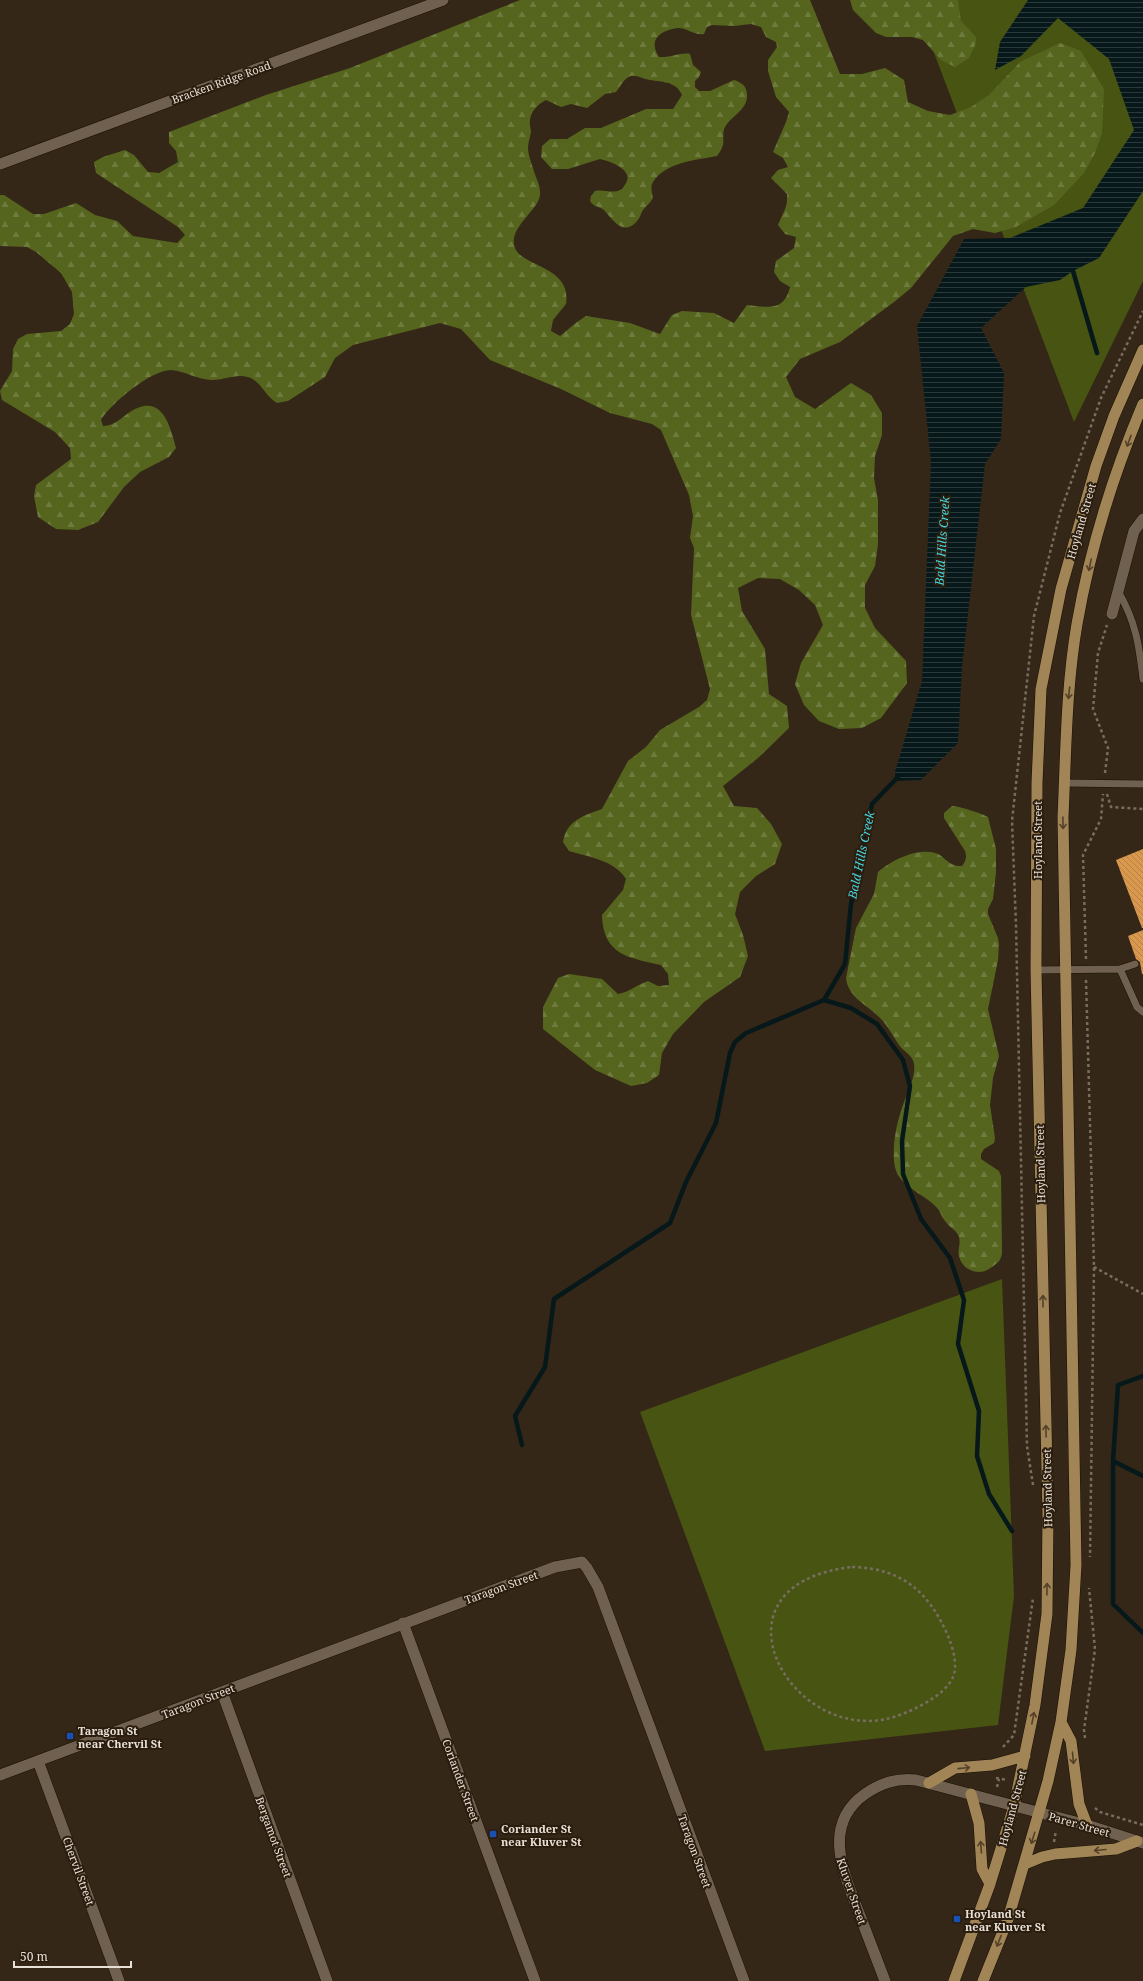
<svg xmlns="http://www.w3.org/2000/svg" width="1143" height="1981" viewBox="0 0 1143 1981" font-family="'Noto Serif',serif">
<defs>
<pattern id="forest-firs" width="22" height="20" patternUnits="userSpaceOnUse"><rect width="22" height="20" fill="#56651e"/><path d="M5 1l3.5 6h-7zM16 11l3.5 6h-7z" fill="#6e7b3e"/></pattern>
<pattern id="water-rules" width="6" height="5" patternUnits="userSpaceOnUse"><rect width="6" height="5" fill="#07181a"/><path d="M0 2.5h6" fill="none" stroke="#2b393b"/></pattern>
<pattern id="building-back-hatch" width="6" height="6" patternUnits="userSpaceOnUse"><rect width="6" height="6" fill="#d9984c"/><path d="M-1 5l2 2M0 0l6 6M5-1l2 2" fill="none" stroke="#b48349"/></pattern>
</defs>
<rect width="100%" height="100%" fill="#342717"/>
<!-- green -->
<path fill="#475412" d="M914 0H1143V281L1074 422Z
M1002 1279 1014 1596 998 1725 765 1751 640 1412Z"/>
<!-- forest -->
<path fill="url(#forest-firs)" fill-rule="evenodd" d="M520 0H810L840 74H862L885 68 904 80 908 102 928 111 950 115 971 107 989 95 1020 62 1060 43 1081 51 1104 89 1102 133 1095 153 1084 173 1054 205 1016 227 995 233 973 229 953 236 911 288 894 302 840 342 800 359 786 377 795 397 815 409 851 383 871 395 882 413V435L875 456 874 478 878 500V544L875 566 865 585V608L875 628 906 661 907 683 881 718 862 728 839 729 819 721 804 705 795 684 801 663 823 625 815 605 799 590 780 579 758 578 738 588 742 611 765 649 769 694 787 706 789 728 758 758 723 786 734 806 757 808 771 824 782 844 775 864 756 876 740 892 735 914 743 935 748 956 740 977 704 1002 673 1034 662 1053 659 1075 647 1083 631 1086 595 1070 543 1029V1007L558 978 569 974 602 979 618 994C630 992 636 985 648 981L658 986 669 985 668 974 661 965C629 958 603 955 602 915L623 890 626 879C614 860 589 857 569 851L563 842C567 820 583 816 602 809L628 761 646 747 660 730 699 707 707 700 710 689 691 615 694 548 690 538 693 516 689 495 661 430 652 424 610 413 561 389 490 360 461 329 440 323 353 345 335 358 325 377 288 401 277 403C266 396 262 385 254 380 241 371 226 380 212 380 198 380 185 371 171 370 151 370 110 404 101 420L103 426C113 426 119 420 127 414 160 391 169 421 176 448L169 457 140 472 124 487 98 522 78 530 56 529 38 517 34 496 36 485 71 459 70 448 55 432 2 400 0 391 12 371 13 349 18 339 27 334 61 331 70 324 74 314 72 292 61 273 36 252 27 247 0 246V195H4L33 214H44L76 203 95 215 117 221 133 236 177 243 185 235 178 227 96 173 94 162 103 157 125 150 134 155 148 172 159 173 178 162 176 151 169 143V132L266 95 350 68ZM751 24 761 27 766 37 776 42 777 47 768 60V71L776 97 789 112 786 122 773 152 783 158 788 167 778 170 771 178 787 194C788 208 783 212 778 225L785 234 796 237 794 248 776 261 774 272 780 281 790 287C784 312 768 307 747 305L734 323 714 313 682 311 672 315 660 334 630 323 586 316 577 322 560 336 551 331 553 320 566 304C572 266 522 267 515 248 507 228 539 210 540 195 541 185 535 177 533 168 531 162 528 154 528 148 528 143 530 137 531 132 531 129 529 124 530 120 531 111 538 104 546 100L561 107 571 104 587 108 605 94 616 92C620 87 624 78 631 76 637 75 643 79 650 80 662 82 676 81 682 95L673 109H646L601 128H585L567 139H550L542 146 541 157 552 169H568L600 159C610 161 634 170 626 183 624 186 623 189 620 190 613 194 603 189 595 191L591 196 590 201C594 208 601 206 605 211 614 222 624 236 637 221 640 218 641 213 643 210 646 206 650 203 653 198 652 193 650 187 653 182 666 162 696 160 717 156 719 153 722 149 723 145 724 139 722 132 725 127 732 115 748 110 747 94 746 85 742 83 734 80L710 91H699L695 87V81L699 77 701 72 693 65 690 54C682 52 670 58 659 57 648 40 659 31 677 28 687 27 694 36 704 34L707 27 712 25 734 26Z
M850 0H958L961 21 976 37V43L969 58 955 67 941 60 923 40 912 37H886L876 33 853 10Z
M952 806C959 806 983 814 988 817L996 849V872L993 899 988 909V914L998 938 999 944 998 960 988 1009 999 1056 993 1078 990 1105 995 1138 994 1143 984 1149 981 1154V1159L999 1171 1001 1176 1002 1253C1001 1262 996 1264 989 1269 978 1276 962 1270 959 1256 957 1249 962 1242 958 1235 956 1230 949 1227 946 1222 942 1218 941 1213 938 1209 926 1194 899 1187 895 1167 891 1147 897 1121 904 1102 908 1091 916 1076 914 1064 913 1055 904 1052 899 1045 893 1036 888 1026 880 1018 868 1005 848 998 846 978L856 928 874 894 878 872C891 860 920 846 938 854 947 859 950 867 962 866 966 861 967 857 965 851L944 818V813Z"/>
<!-- water -->
<path fill="url(#water-rules)" d="M1028 0H1143V191L1099 258 1073 271 1060 280 1026 287 981 328 1004 373 1001 439 985 464 962 667 958 743 921 780 895 781V772L922 681 931 462 917 326 964 239 1010 238 1083 208 1134 130 1109 59 1058 18 1021 56 995 70 1000 42Z"/>
<g fill="none" stroke-linecap="round" stroke-linejoin="round">
<!-- stream -->
<path stroke="#07181a" stroke-width="4.5" d="M1073 271 1097 353
M898 777 872 804 851 904 845 964 824 1000 851 1008 877 1024 903 1060 910 1086 902 1141 903 1174 921 1219 950 1258 964 1300 958 1344 979 1411 977 1456 989 1494 1012 1531
M1143 1376 1118 1385 1113 1461V1604L1143 1633
M522 1445 515 1416 545 1367 554 1299 670 1223 686 1182 716 1123 730 1053 735 1042 746 1033 824 1000
M1113 1461 1143 1476"/>
</g>
<!-- building -->
<path fill="url(#building-back-hatch)" d="M1143 849V928H1142L1116 860Z
M1143 930V974H1142L1140 962 1136 959 1128 936Z"/>
<g fill="none" stroke-linecap="round" stroke-linejoin="round">
<!-- service casing -->
<g stroke="#1b1003" stroke-width="8">
<path id="service" d="M1118 591C1136 622 1139 645 1143 679
M1064 783 1143 784
M1120 969 1137 1007 1143 1012
M1036 970 1120 969 1135 964"/>
</g>
<!-- minor casing -->
<g stroke="#1b1003" stroke-width="12">
<path id="minor" d="M0 164 443 0
M1112 614 1134 531 1143 519
M403 1623 535 1981
M222 1692 327 1981
M38 1761 119 1981
M0 1775 555 1567 582 1562 587 1568 598 1587 744 1981
M885 1981C876 1958 868 1936 859 1913 844 1874 821 1825 865 1794 881 1783 896 1778 916 1780L1087 1825 1143 1843"/>
</g>
<!-- primary casing -->
<g stroke="#1b1003" stroke-width="12">
<path id="primary" d="M1061 1722 1071 1741 1079 1804 1087 1825
M929 1783 955 1768 992 1765 1025 1756
M971 1794 979 1823 982 1869 990 1884
M1025 1864 1042 1857 1055 1854 1116 1849 1137 1841
M954 1981 990 1884 1014 1806 1035 1705 1047 1614 1048 1515 1036 970 1037 783 1041 689 1061 589 1096 466 1114 416 1143 350
M983 1981 1008 1919 1048 1781 1061 1722 1071 1650 1076 1565 1063 817C1066 753 1066 688 1077 624 1090 549 1113 475 1143 404"/>
</g>
<!-- path -->
<path stroke="#796d60" stroke-width="2.5" stroke-dasharray="3 3" stroke-linecap="butt" d="M1105 773 1108 748 1093 709 1098 653 1107 625
M1107 794 1111 807 1143 809
M1086 959 1083 855 1101 819 1103 794
M1086 980 1094 1267 1090 1557
M1094 1267 1143 1294
M1033 1485 1027 1446 1016 925 1012 821 1034 616 1060 513 1101 398 1143 311
M852 1567C902 1568 929 1592 948 1636 953 1648 958 1665 953 1677 945 1697 905 1715 886 1719 787 1740 703 1584 852 1567Z
M1085 1738 1084 1730 1095 1649 1089 1588
M1003 1747 1014 1735 1033 1598
M996 1778 1007 1780
M997 1787 999 1779
M1095 1808 1100 1812 1143 1825
M1054 1842 1056 1830"/>
<!-- service -->
<use href="#service" stroke="#6f604f" stroke-width="7"/>
<!-- minor -->
<use href="#minor" stroke="#6f604f" stroke-width="11"/>
<!-- primary -->
<use href="#primary" stroke="#a18557" stroke-width="11"/>
</g>
<!-- one-way arrows -->
<defs><path id="oneway-shaft" d="M-6 0H5M1.5-3L5.5 0L1.5 3" fill="none" stroke-width="1.6" stroke-linecap="round" stroke-linejoin="round"/></defs>
<g stroke="#544128">
<use href="#oneway-shaft" transform="translate(1129 441) rotate(110)"/>
<use href="#oneway-shaft" transform="translate(1090 565) rotate(102)"/>
<use href="#oneway-shaft" transform="translate(1069 693) rotate(97)"/>
<use href="#oneway-shaft" transform="translate(1063 823) rotate(89)"/>
<use href="#oneway-shaft" transform="translate(1043 1301) rotate(-91)"/>
<use href="#oneway-shaft" transform="translate(1046 1431) rotate(-91)"/>
<use href="#oneway-shaft" transform="translate(1047 1589) rotate(-89)"/>
<use href="#oneway-shaft" transform="translate(1033 1718) rotate(-79)"/>
<use href="#oneway-shaft" transform="translate(1073 1758) rotate(85)"/>
<use href="#oneway-shaft" transform="translate(964 1768) rotate(-6)"/>
<use href="#oneway-shaft" transform="translate(1033 1838) rotate(107)"/>
<use href="#oneway-shaft" transform="translate(981 1847) rotate(-94)"/>
<use href="#oneway-shaft" transform="translate(1100 1850) rotate(175)"/>
<use href="#oneway-shaft" transform="translate(999 1941) rotate(111)"/>
</g>
<!-- markers -->
<g fill="#1a4fb4" stroke="#2a1d0e" stroke-width="1.5">
<rect x="66" y="1732" width="8" height="8" rx="2"/>
<rect x="489" y="1830" width="8" height="8" rx="2"/>
<rect x="953" y="1915" width="8" height="8" rx="2"/>
</g>
<g text-anchor="middle" dominant-baseline="central" stroke-width="4" stroke-linejoin="round" paint-order="stroke">
<!-- street labels -->
<g font-size="11" fill="#e8dfd6" stroke="#2a1d0e">
<text transform="translate(221 82) rotate(-20)">Bracken Ridge Road</text>
<text transform="translate(1081 521) rotate(-74)">Hoyland Street</text>
<text transform="translate(1037 840) rotate(-90)">Hoyland Street</text>
<text transform="translate(1040 1164) rotate(-91)">Hoyland Street</text>
<text transform="translate(1047 1488) rotate(-91)">Hoyland Street</text>
<text transform="translate(501 1587) rotate(-20)">Taragon Street</text>
<text transform="translate(198 1701) rotate(-21)">Taragon Street</text>
<text transform="translate(461 1780) rotate(70)">Coriander Street</text>
<text transform="translate(1012 1808) rotate(-75)">Hoyland Street</text>
<text transform="translate(1079 1824) rotate(16)">Parer Street</text>
<text transform="translate(274 1837) rotate(70)">Bergamot Street</text>
<text transform="translate(695 1851) rotate(70)">Taragon Street</text>
<text transform="translate(79 1871) rotate(70)">Chervil Street</text>
<text transform="translate(852 1891) rotate(71)">Kluver Street</text>
</g>
<!-- poi labels -->
<g font-size="11" font-weight="bold" fill="#e8dfd6" stroke="#2a1d0e" text-anchor="start">
<text x="78" y="1730">Taragon St<tspan x="78" dy="13">near Chervil St</tspan></text>
<text x="501" y="1828">Coriander St<tspan x="501" dy="13">near Kluver St</tspan></text>
<text x="965" y="1913">Hoyland St<tspan x="965" dy="13">near Kluver St</tspan></text>
</g>
<!-- water labels -->
<g font-size="12" font-style="italic" fill="#45d6e1" stroke="#2a1d0e">
<text transform="translate(942 541) rotate(-86)">Bald Hills Creek</text>
<text transform="translate(861 855) rotate(-78)">Bald Hills Creek</text>
</g>
</g>
<!-- scale -->
<path d="M14 1961v6h117v-6" fill="none" stroke="#e8dfd6" stroke-width="2"/>
<text x="20" y="1961" font-size="12" fill="#e8dfd6" stroke="#2a1d0e" stroke-width="3" paint-order="stroke">50 m</text>
</svg>
